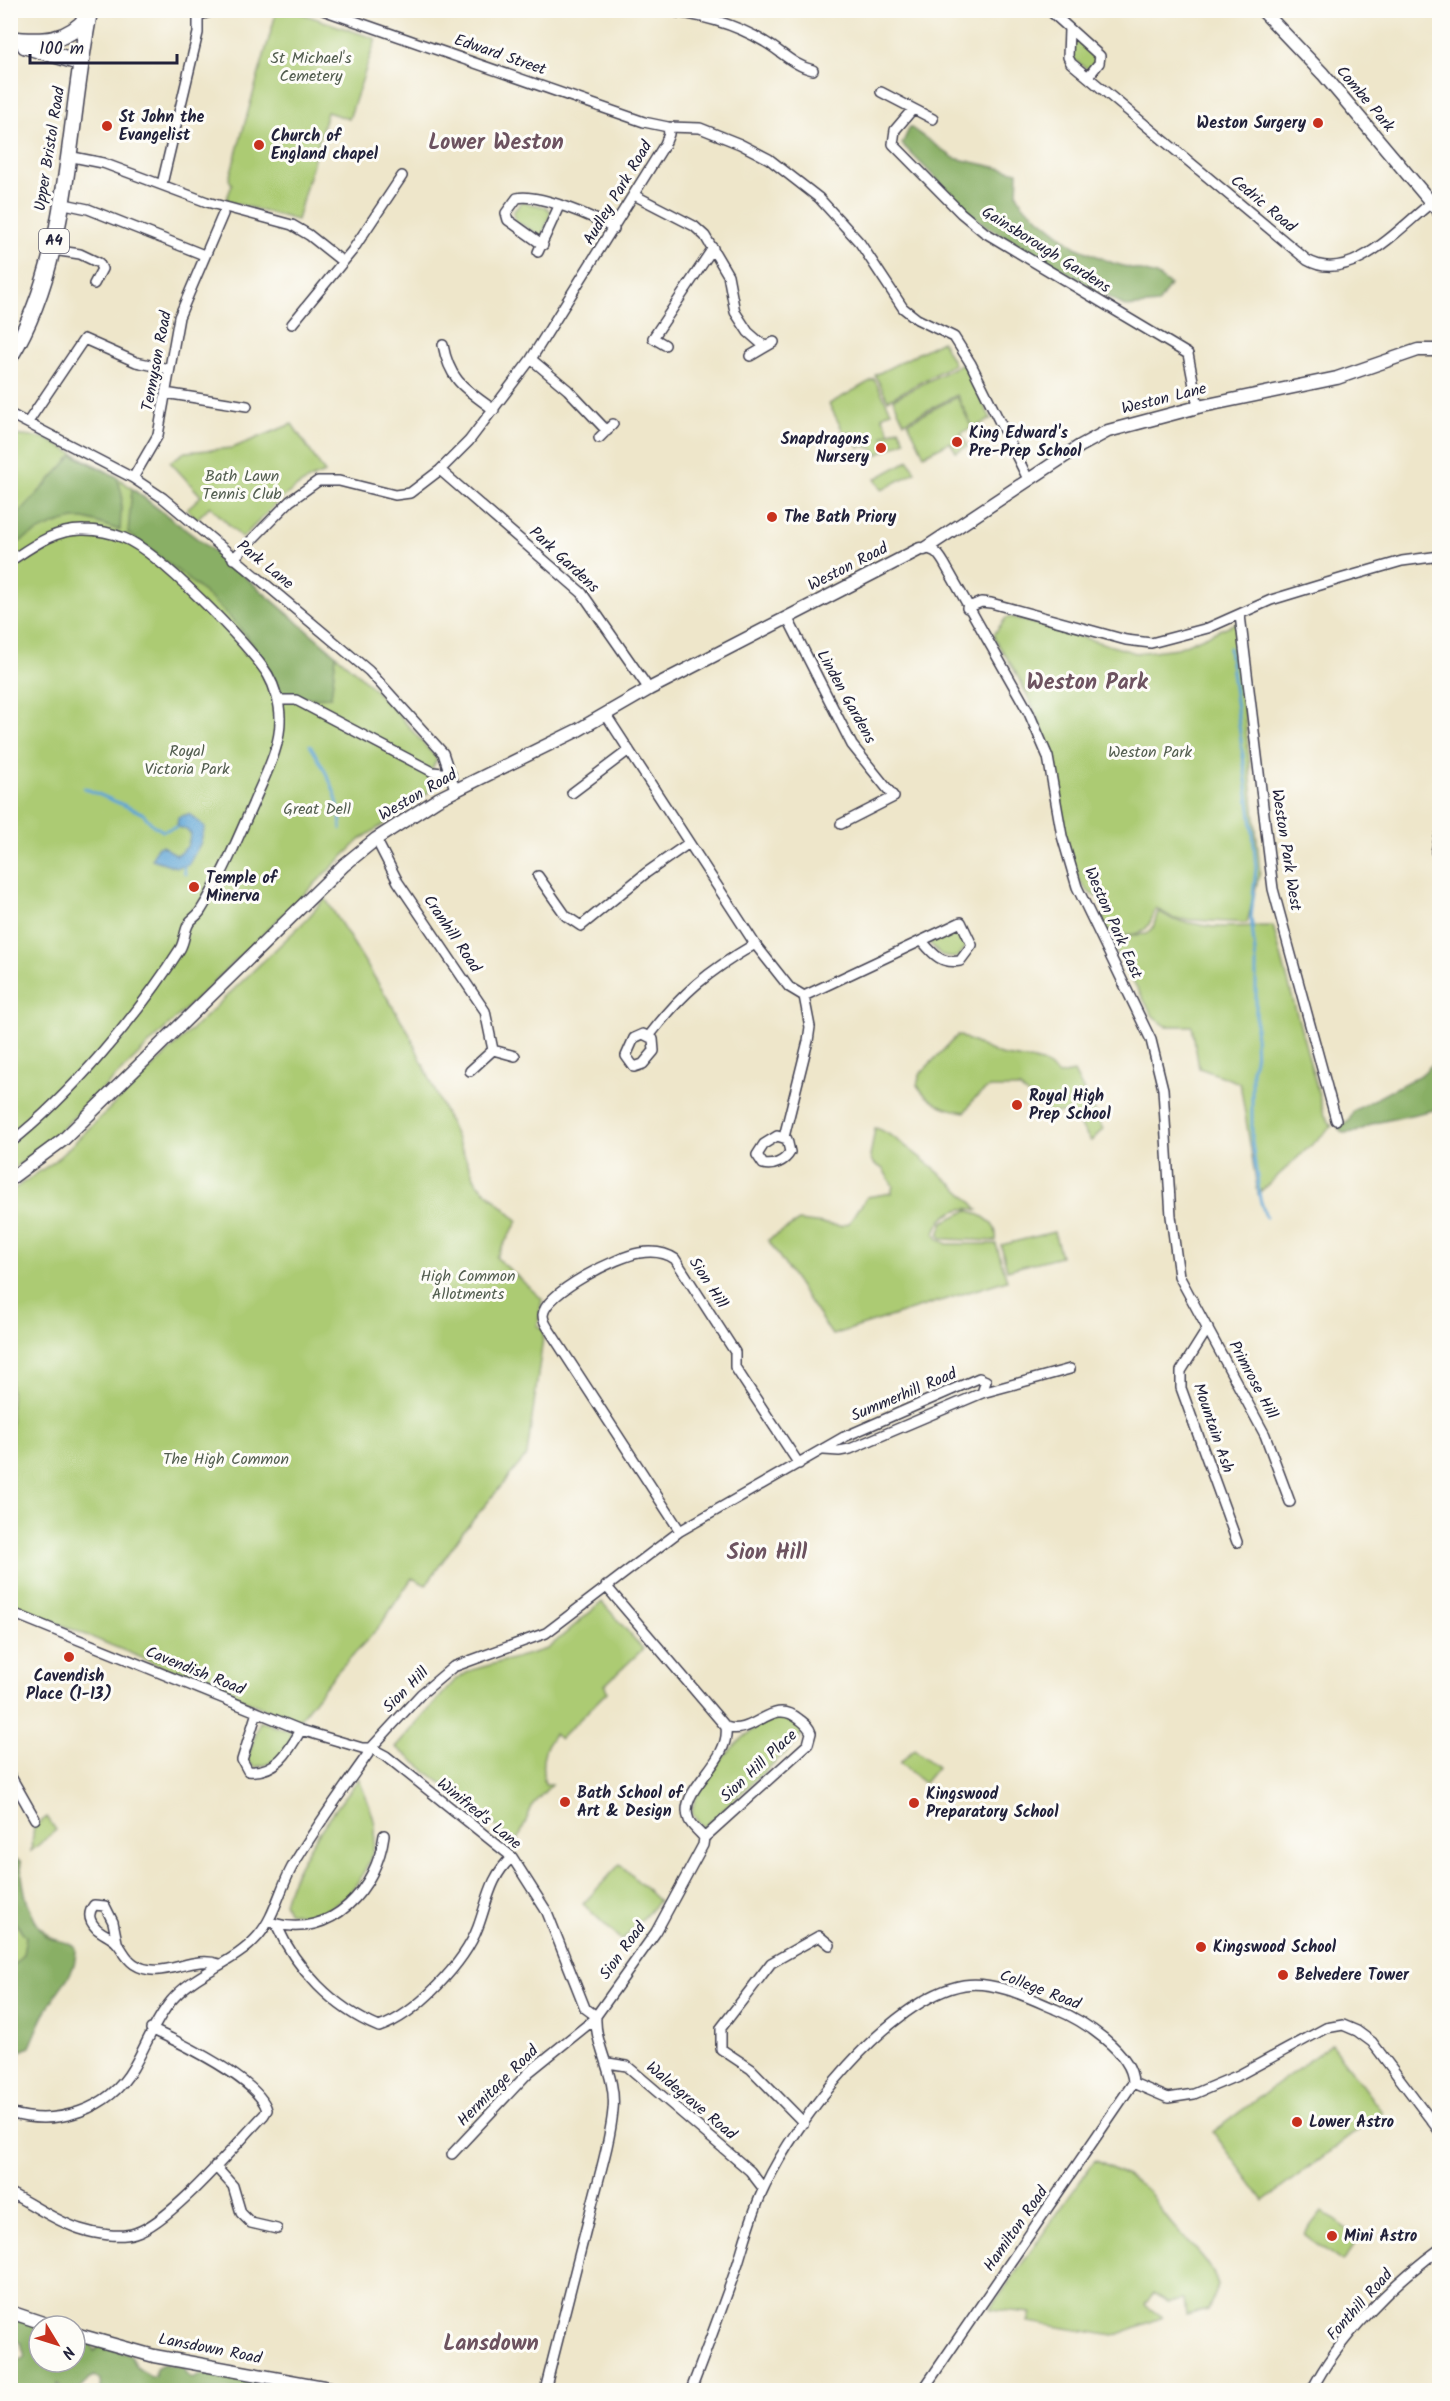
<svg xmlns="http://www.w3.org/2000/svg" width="1450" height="2401" viewBox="0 0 1450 2401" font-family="Kalam,sans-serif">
<rect width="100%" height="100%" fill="#fdfcf7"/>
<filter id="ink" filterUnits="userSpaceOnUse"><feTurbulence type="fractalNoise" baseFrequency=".0167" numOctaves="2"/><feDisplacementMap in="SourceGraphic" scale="12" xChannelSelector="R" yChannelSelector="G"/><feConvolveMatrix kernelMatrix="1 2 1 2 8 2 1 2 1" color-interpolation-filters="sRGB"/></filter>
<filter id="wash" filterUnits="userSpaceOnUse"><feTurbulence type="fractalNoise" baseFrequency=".008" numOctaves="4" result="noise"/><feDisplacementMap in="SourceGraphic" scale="24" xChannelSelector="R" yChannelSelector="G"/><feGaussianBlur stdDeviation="1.35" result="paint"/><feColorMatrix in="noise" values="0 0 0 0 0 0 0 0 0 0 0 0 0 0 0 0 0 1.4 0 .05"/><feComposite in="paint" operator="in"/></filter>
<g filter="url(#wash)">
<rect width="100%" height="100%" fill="#eee6ca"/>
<!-- green -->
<path fill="#accb73" stroke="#677657" stroke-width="1.5" d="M277 10 294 11 376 39 349 119 327 112 297 220 226 201 232 185 229 179Z
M1076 37 1096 53 1097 61 1089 70 1073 59 1072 40Z
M522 202 546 207 551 212 542 236 515 221 513 212Z
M942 341 954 364 888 400 875 375Z
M963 363 991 419 973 428 957 395 904 422 893 399Z
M874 379 891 411 882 416 890 432 882 437 899 428 905 441 877 455 873 449 864 446 859 448 851 432 845 435 829 404Z
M957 397 972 428 961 433 968 446 956 452 950 442 924 455 908 422Z
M292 424 325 473C290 484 268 513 242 538L210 506 197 519 187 509 201 496 170 462 185 452 232 448Z
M11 435 45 438 117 477 225 560 356 672 390 705 437 759 428 777 432 780 433 786C422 805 379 825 360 840L41 1149 11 1170Z
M909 460 915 472 882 490 875 479Z
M1012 617 1136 653 1178 648 1238 622 1237 634 1260 872 1247 923 1174 919 1156 908C1145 940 1140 933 1109 935L1102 924 1107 910 1103 898C1099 897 1093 896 1090 893 1065 875 1060 787 1051 757 1038 715 1021 676 995 640L994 634 1006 618Z
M325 898 408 1031 477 1183 518 1221 496 1257 542 1299 538 1325 544 1331 527 1455 463 1532 426 1585 412 1578 379 1627 336 1673 297 1722 11 1604V1191L55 1161 306 920Z
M1158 911 1174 920 1213 927 1273 926 1324 1114 1332 1126 1258 1194 1240 1083 1199 1068 1192 1026H1166L1153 1016 1108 937 1147 934 1153 928Z
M959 927 968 944 958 957C943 960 938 953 929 942Z
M958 1035 1000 1055 1042 1062 1059 1075 1074 1072 1103 1129 1091 1141C1076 1121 1075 1110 1048 1113L1020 1088H988L973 1100 965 1112C944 1109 929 1103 917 1085L920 1074Z
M875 1128C889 1129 969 1196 978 1210 961 1205 940 1214 935 1233L938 1239 947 1244H996L1007 1280 832 1335 768 1240 799 1221 841 1226 849 1223 867 1197 891 1193 893 1186 883 1169 873 1163 870 1157Z
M968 1210C982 1215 999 1223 996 1241L942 1239 939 1235 943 1222Z
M1054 1232 1061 1256 1007 1270 1001 1245Z
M602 1602 643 1649 605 1685 607 1692 560 1739 554 1734C542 1749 540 1765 545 1784H552L533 1804 517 1843 396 1747 456 1679 472 1670 547 1649Z
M779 1715 788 1716 801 1725 802 1733 798 1741 703 1828 692 1813C694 1780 749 1725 779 1715Z
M260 1721 291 1732C293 1752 271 1766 254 1767L247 1760Z
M914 1749 937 1767 924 1783 900 1763Z
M359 1779C364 1794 374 1812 375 1827 379 1869 334 1929 288 1912L284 1903C295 1861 332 1813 359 1779Z
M47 1817 56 1830 31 1851 34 1827Z
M620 1864 659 1901 622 1941 583 1904Z
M11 1873 33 1920 56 1943 11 2021Z
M1331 2044 1382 2112 1264 2201 1213 2132Z
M1095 2160C1110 2168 1127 2175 1140 2184 1153 2193 1157 2205 1166 2217 1183 2241 1210 2255 1218 2286L1208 2310 1186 2315 1184 2300 1168 2302 1153 2293 1145 2305 1162 2317 1114 2336 1028 2322 1031 2313 990 2309Z
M1322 2211 1359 2238 1342 2262 1304 2234Z"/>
<!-- forest -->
<path fill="#89af65" stroke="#566850" stroke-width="1.5" d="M910 127 954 158 1018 172 1017 194 1023 205 1075 247 1113 263 1156 275 1170 285 1158 304 1126 307 986 226 969 212 902 144Z
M73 455 117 477 122 494 120 530C108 527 95 521 84 519 64 517 24 536 11 549V522Z
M132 489 224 559 336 655 331 697 310 698 280 693C253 623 186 577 128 533Z
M1439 1058V1109L1375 1123 1356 1132 1343 1133 1338 1128 1349 1121 1353 1111 1422 1074Z
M11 1857 20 1861C24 1893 26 1910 46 1937L71 1944 76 1948C76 1974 65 1979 53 1999 43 2014 37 2031 30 2047L11 2056V1970L23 1954 26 1937 15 1922H11Z
M10 2314 35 2324 39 2339V2362H75V2346L80 2341 91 2343 94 2351 100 2345 130 2355 138 2368 151 2377 155 2376 156 2368 163 2364 183 2367 186 2374 193 2379C215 2362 256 2378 281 2383L285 2390H101L100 2381 95 2376 88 2379 80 2390H64L58 2384 57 2390H11V2365L25 2357 21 2343 11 2335Z"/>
<!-- water -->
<path fill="#5fa5d5" stroke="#406488" stroke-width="1.5" d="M189 814 205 827 200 844 188 865 176 867 152 859 157 847 162 846 177 855 187 847 191 834 186 829 177 827 178 817Z"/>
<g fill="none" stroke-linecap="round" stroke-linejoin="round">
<!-- stream -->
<path stroke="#5fa5d5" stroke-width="3" d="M1229 648 1253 833 1256 868 1251 917 1256 962V1028C1253 1041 1259 1057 1252 1067V1142L1260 1199 1266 1217
M310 745C326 771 341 797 341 829
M84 788 142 813 153 825 163 831 177 827
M184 867 185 874"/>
</g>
</g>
<g filter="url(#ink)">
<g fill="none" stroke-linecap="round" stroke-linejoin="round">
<!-- minor casing -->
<g stroke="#413f50" stroke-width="12">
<path id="minor" d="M323 10 644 122 668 127
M656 10C694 13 732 22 765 42 781 51 794 66 813 70
M1049 10 1100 56 1099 63 1088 77
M200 15 217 10
M1069 29 1068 57 1071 63 1307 260C1350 285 1398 229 1431 203
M881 92 933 119
M912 110 895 130 893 144 961 213 984 232 1188 354 1198 407
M68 156 103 163 207 202 292 225 309 235 343 262
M162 184 198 33V10
M634 195 694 226 705 236 728 275 735 312 748 332 764 346
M60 203 88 209 204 255
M543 245 508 220 506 213 517 198C538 193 595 217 614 229
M53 250 80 254 99 263 102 269 94 284
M538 252 559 206
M292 324 352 251 402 176
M443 345C450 382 466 389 494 410
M665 345 653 338 713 248
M750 356 774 342
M531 359 568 390 607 431
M165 393 247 406
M10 414 133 478 163 498 369 671 443 753 455 789
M28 422 84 339 136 362 169 369
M599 438 613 424
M440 470 582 593 649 689
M133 478 158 435 179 317 223 214
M922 549C934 548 938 553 944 563L1029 713 1048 757 1062 836 1077 887 1151 1040 1163 1089 1171 1216 1179 1276 1265 1435 1290 1502
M233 559 290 501 318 481H339L395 495 410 493 440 470 469 441 531 359 665 144 669 134 668 127 700 128 740 144 769 159 819 198 860 243 903 308 917 319 954 337 971 364 1029 481
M10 561C33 546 55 529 84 530 97 530 112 533 124 538 157 551 249 644 268 675 275 687 280 704 280 718 281 748 264 777 253 804 237 840 222 877 201 910 198 916 192 918 189 923 184 931 185 941 180 949 138 1015 72 1094 10 1143
M967 608 981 602 991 603 1126 640 1151 643 1208 628 1271 600 1340 579 1402 561 1440 556
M1240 615 1273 889 1336 1120
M787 617 852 745 894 797 841 824
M278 700H296L433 772 451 774
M606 715 755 944 789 987 804 996 961 922 972 945 960 961C941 964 934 955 922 941
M572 793 629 750
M1440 835 1436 852 1440 858
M376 839 398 882 485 1011 493 1050 515 1056
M538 876 566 916 581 926 646 873 689 843
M643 1034 653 1039 654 1051 643 1064 634 1067 626 1056 634 1038Z
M649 1036C682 993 707 972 755 944
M470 1071 493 1050
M777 1136 787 1139 790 1152C785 1161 773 1167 763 1164L757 1155 764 1144Z
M784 1137 808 1041 810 1027 804 996
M1208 1328 1181 1371V1388L1237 1542
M982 1393 1070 1369
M680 1531 548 1328C546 1325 543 1319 543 1315 545 1292 619 1256 639 1253 651 1251 665 1252 675 1259L735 1352V1367L799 1464
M10 1612 301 1730 362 1748H371
M257 1712 242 1760 248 1771C276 1774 289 1751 301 1730
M371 1748 421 1694 453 1667 546 1633 680 1531 844 1437 979 1378 986 1381 982 1393 850 1449 839 1451 824 1450
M371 1748 386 1756 512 1857 547 1912 585 2008 596 2016
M10 1775 35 1819
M704 1838 808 1744 811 1733C809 1726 804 1723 799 1719 772 1696 754 1737 726 1727
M273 1923C332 1940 377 1888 384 1835
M276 1924C296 1969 333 2008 379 2027 416 2015 465 1962 478 1927 488 1900 490 1877 512 1857
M117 1942 113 1922 105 1906 94 1905C87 1914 89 1921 97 1929 103 1934 111 1937 116 1942 123 1949 125 1958 134 1964 161 1982 191 1954 219 1964
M608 2063 627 2066 750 2171 763 2188
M1133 2083 1168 2098 1194 2094 1239 2075 1326 2028 1343 2025 1357 2031 1372 2042 1440 2132
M10 2113C56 2127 109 2110 133 2068 146 2046 154 2022 171 2001 195 1972 234 1964 258 1936 274 1918 280 1889 292 1867 315 1828 342 1791 368 1754L366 1749
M804 2123 751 2069 721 2049V2028L771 1963 819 1936 830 1945
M452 2154 529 2072 596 2018
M215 2166 233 2186 241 2213 251 2223 277 2229
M10 2193C34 2205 55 2221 80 2229 95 2234 120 2238 135 2233 171 2222 236 2144 264 2115L267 2110C259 2080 179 2042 151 2029
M545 2390C560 2331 575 2272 590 2213 598 2179 610 2144 613 2110 617 2076 594 2046 596 2016L656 1932 703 1845 704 1838C700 1832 692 1827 689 1820 676 1790 731 1763 726 1727L606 1586
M691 2390C707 2348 723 2306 738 2263 746 2237 753 2210 765 2186 796 2120 889 1998 964 1985 993 1980 1030 1998 1055 2009 1082 2020 1133 2052 1133 2083
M923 2390 1133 2083
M1312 2390C1337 2339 1394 2282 1440 2249"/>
</g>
<!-- tertiary casing -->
<g stroke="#413f50" stroke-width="15">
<path id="tertiary" d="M1262 10 1323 74 1440 213
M924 549 1080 446 1108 431 1198 407 1337 378 1418 350H1440
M10 1179 63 1140 344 865 376 839 438 799 578 730 649 689 920 549
M10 2312 52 2326
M75 2334 154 2356 340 2390"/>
</g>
<!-- primary casing -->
<g stroke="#413f50" stroke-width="18">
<path id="primary" d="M10 39C41 42 68 43 88 16
M25 46 81 63
M10 357C71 259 67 121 90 10"/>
</g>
<!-- minor -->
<use href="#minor" stroke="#fff" stroke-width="9"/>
<!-- tertiary -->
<use href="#tertiary" stroke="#fff" stroke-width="12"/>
<!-- primary -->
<use href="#primary" stroke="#fff" stroke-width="15"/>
</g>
</g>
<!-- markers -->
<g fill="#c8321e" stroke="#fdfcf7" stroke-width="2">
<circle cx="1318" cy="123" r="6"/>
<circle cx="107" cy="126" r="6"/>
<circle cx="259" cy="145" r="6"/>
<circle cx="957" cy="442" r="6"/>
<circle cx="881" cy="448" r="6"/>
<circle cx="772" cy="517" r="6"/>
<circle cx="194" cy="887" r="6"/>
<circle cx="1017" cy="1105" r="6"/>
<circle cx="69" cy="1657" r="6"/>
<circle cx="565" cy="1802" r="6"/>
<circle cx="914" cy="1803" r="6"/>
<circle cx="1201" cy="1947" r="6"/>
<circle cx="1283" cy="1975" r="6"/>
<circle cx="1297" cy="2122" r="6"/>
<circle cx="1332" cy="2236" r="6"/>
</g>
<g text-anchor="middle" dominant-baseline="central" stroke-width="6" stroke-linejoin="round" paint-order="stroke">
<!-- shield labels -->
<rect fill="#fdfcf7" stroke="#646373" stroke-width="1.5" x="39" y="229" width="30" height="24" rx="4.5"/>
<g font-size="15" font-weight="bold" fill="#22223b">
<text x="54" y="241">A4</text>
</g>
<!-- street labels -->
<g font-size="16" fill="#22223b" stroke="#fdfcf7">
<text transform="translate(500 55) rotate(19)">Edward Street</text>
<text transform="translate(1365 99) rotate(50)">Combe Park</text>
<text transform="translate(50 149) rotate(-81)">Upper Bristol Road</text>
<text transform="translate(618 193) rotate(-59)">Audley Park Road</text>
<text transform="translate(1263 204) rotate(40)">Cedric Road</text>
<text transform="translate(1046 250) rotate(32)">Gainsborough Gardens</text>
<text transform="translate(157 361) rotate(-79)">Tennyson Road</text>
<text transform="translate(1164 399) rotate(-14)">Weston Lane</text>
<text transform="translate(564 560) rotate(43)">Park Gardens</text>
<text transform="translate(265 565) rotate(39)">Park Lane</text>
<text transform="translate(848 567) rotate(-27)">Weston Road</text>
<text transform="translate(846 697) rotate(61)">Linden Gardens</text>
<text transform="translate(418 795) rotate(-30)">Weston Road</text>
<text transform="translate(1286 850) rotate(81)">Weston Park West</text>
<text transform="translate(1113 923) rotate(66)">Weston Park East</text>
<text transform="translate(452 934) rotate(56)">Cranhill Road</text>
<text transform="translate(708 1283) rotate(57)">Sion Hill</text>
<text transform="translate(1253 1380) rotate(62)">Primrose Hill</text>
<text transform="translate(904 1395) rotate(-23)">Summerhill Road</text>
<text transform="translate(1213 1428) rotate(71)">Mountain Ash</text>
<text transform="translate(195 1671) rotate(22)">Cavendish Road</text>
<text transform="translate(406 1690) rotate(-45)">Sion Hill</text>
<text transform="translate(759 1766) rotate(-43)">Sion Hill Place</text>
<text transform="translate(479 1814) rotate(39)">Winifred's Lane</text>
<text transform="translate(623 1951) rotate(-54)">Sion Road</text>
<text transform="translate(1040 1990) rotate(21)">College Road</text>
<text transform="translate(498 2086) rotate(-45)">Hermitage Road</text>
<text transform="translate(691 2101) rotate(40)">Waldegrave Road</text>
<text transform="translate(1016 2229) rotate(-55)">Hamilton Road</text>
<text transform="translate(1360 2305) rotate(-48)">Fonthill Road</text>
<text transform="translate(210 2349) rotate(11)">Lansdown Road</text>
</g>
<!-- park labels -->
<g font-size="16" fill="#525d4f" stroke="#fdfcf7">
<text x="311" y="58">St Michael's<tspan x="311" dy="18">Cemetery</tspan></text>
<text x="242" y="476">Bath Lawn<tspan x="242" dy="18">Tennis Club</tspan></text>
<text x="187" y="751">Royal<tspan x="187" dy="18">Victoria Park</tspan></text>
<text x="1150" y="752">Weston Park</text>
<text x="317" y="809">Great Dell</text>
<text x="468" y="1276">High Common<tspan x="468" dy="18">Allotments</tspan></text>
<text x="226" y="1459">The High Common</text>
</g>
<!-- poi labels -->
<g font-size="16" font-weight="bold" fill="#22223b" stroke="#fdfcf7" text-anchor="start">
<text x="119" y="117">St John the<tspan x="119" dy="18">Evangelist</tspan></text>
<text x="1306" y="123" text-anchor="end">Weston Surgery</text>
<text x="271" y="136">Church of<tspan x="271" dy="18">England chapel</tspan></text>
<text x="969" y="433">King Edward's<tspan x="969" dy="18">Pre-Prep School</tspan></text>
<text x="869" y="439" text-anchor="end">Snapdragons<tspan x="869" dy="18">Nursery</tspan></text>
<text x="784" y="517">The Bath Priory</text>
<text x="206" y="878">Temple of<tspan x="206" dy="18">Minerva</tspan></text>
<text x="1029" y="1096">Royal High<tspan x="1029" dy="18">Prep School</tspan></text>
<text x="69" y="1676" text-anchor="middle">Cavendish<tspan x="69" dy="18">Place (1-13)</tspan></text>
<text x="577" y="1793">Bath School of<tspan x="577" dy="18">Art &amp; Design</tspan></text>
<text x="926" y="1794">Kingswood<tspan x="926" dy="18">Preparatory School</tspan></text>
<text x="1213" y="1947">Kingswood School</text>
<text x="1295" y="1975">Belvedere Tower</text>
<text x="1309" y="2122">Lower Astro</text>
<text x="1344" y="2236">Mini Astro</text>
</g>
<!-- district labels -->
<g font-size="22" font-weight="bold" fill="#6d5360" stroke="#fdfcf7">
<text x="496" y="143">Lower Weston</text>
<text x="1087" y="683">Weston Park</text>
<text x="767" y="1553">Sion Hill</text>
<text x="491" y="2344">Lansdown</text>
</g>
</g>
<!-- margin -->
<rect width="1450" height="2401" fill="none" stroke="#fdfcf7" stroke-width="36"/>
<!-- north arrow -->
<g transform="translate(57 2344) rotate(128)"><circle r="28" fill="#fdfcf7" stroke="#a5a5ac" stroke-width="1.5"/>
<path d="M0-4.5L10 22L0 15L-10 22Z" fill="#c8321e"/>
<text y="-9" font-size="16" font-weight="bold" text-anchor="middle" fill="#22223b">N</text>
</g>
<!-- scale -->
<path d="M30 54v9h147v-9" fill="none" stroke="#22223b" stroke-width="3"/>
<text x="39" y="54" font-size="18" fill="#22223b" stroke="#fdfcf7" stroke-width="4.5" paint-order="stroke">100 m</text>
</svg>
